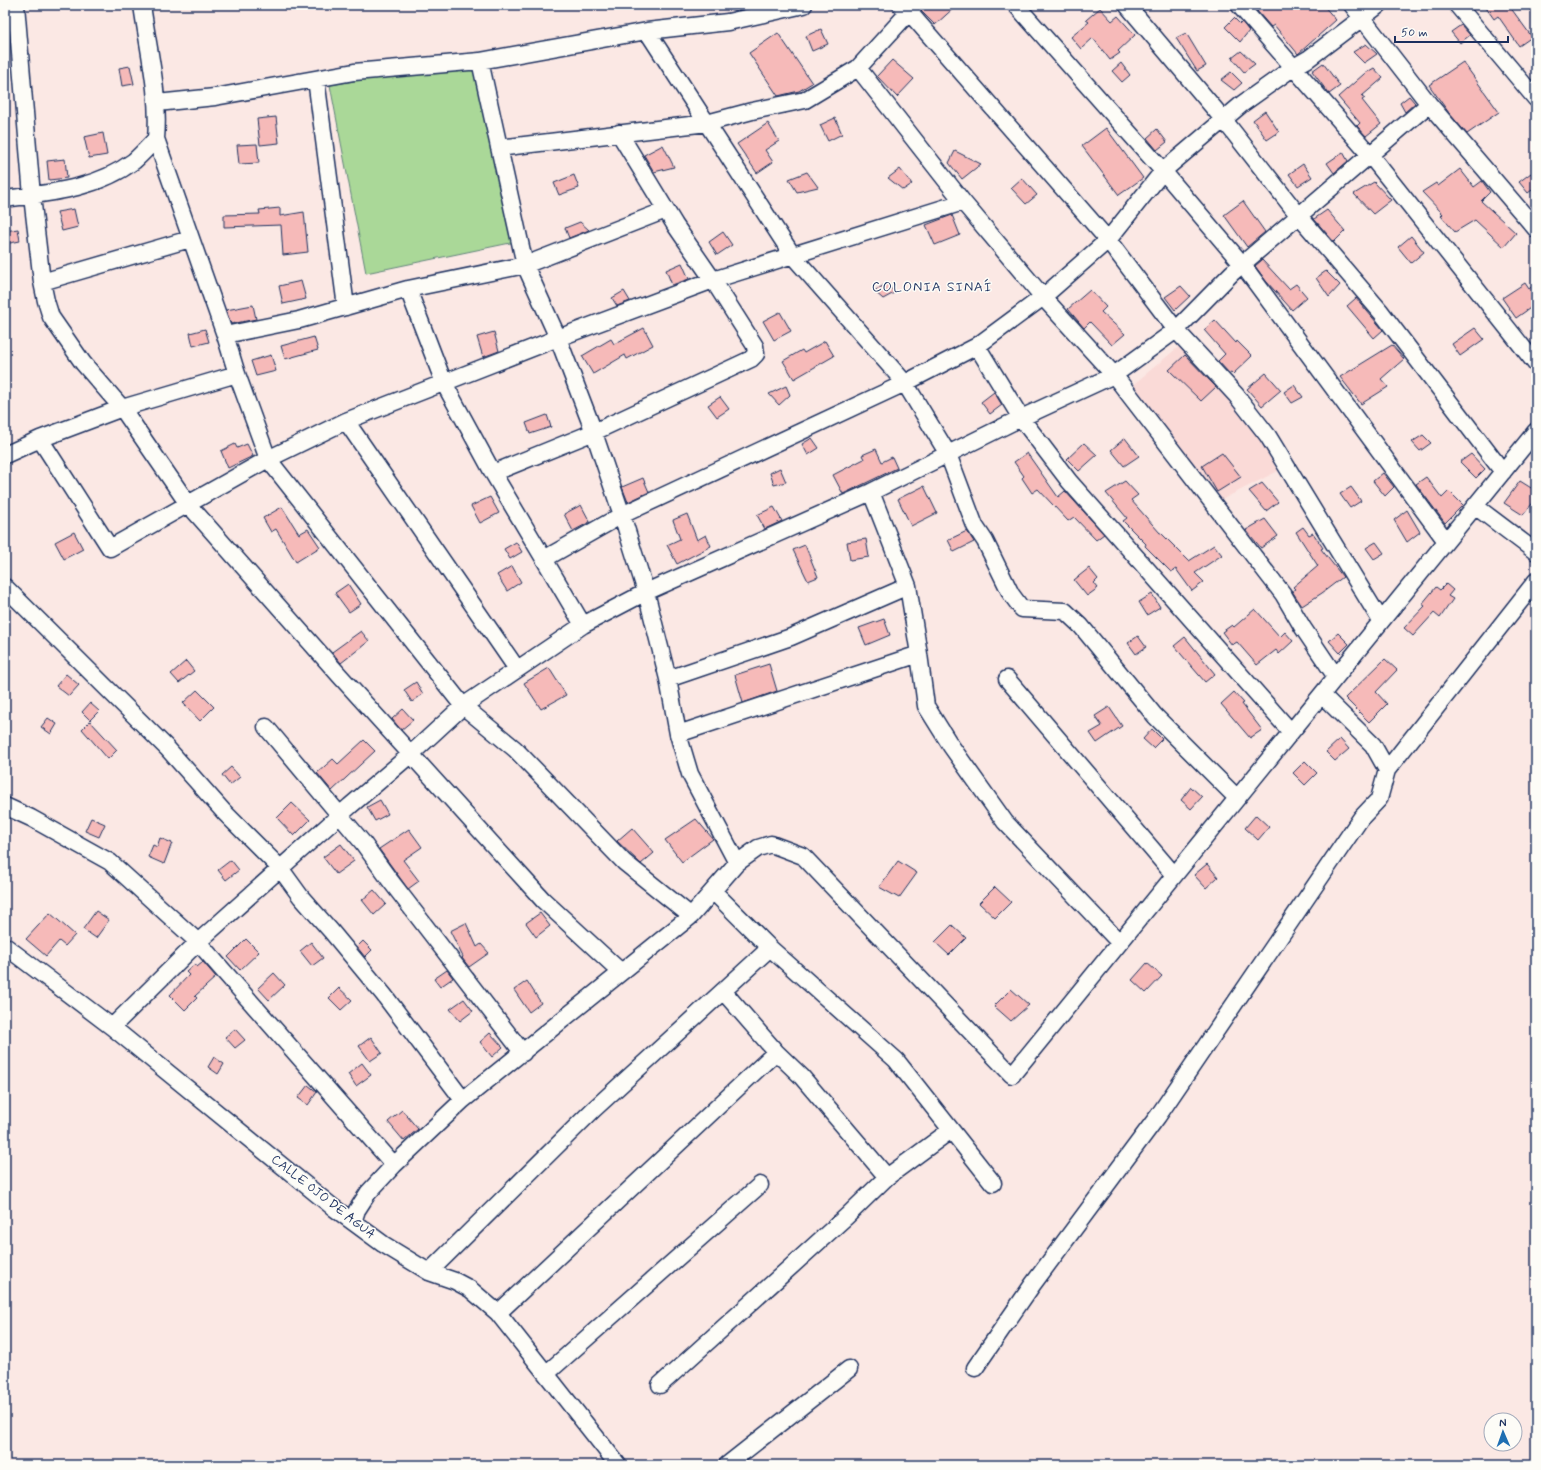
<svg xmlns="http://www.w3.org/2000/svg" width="1541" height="1470" viewBox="0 0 1541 1470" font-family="Mynerve,sans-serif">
<rect width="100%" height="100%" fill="#fbe8e4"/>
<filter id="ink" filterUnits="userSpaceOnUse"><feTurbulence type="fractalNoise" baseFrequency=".025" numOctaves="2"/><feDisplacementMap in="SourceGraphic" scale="8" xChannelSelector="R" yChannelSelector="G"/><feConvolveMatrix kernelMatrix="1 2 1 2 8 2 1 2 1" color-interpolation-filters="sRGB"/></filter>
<g filter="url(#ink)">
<!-- built -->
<path fill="#fadad7" d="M1182 344 1259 438 1278 471 1219 501 1129 388Z"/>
<!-- green -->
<path fill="#aad898" stroke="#62847b" d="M475 61 515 242 366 273 330 85Z"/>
<!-- building -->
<path fill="#f6bab9" stroke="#1b2f5e" d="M923 5H957L935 25 921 11Z
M1266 5H1323L1336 20 1298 54 1274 25 1271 27 1257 11Z
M1484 5H1513L1510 7 1532 37 1519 46 1498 16 1494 19Z
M1100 8 1112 21 1118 16 1135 35 1118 51 1120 53 1110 60 1093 38 1081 49 1071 37 1089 22 1086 20Z
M1234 18 1240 24 1242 22 1249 31 1240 42 1225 27Z
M1461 25 1470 35 1460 43 1451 32Z
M821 29 828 44 812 51 806 36Z
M778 33 812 83 799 91 778 96 749 53Z
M1186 33 1206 66 1197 71 1176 38Z
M1366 44 1377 54 1364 63 1353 52Z
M1241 51 1255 64 1244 72 1232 58Z
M892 60 914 79 897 97 877 76Z
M1463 62 1499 112 1467 134 1449 113 1429 85Z
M1121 63 1130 75 1122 82 1112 71Z
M1323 63 1340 86 1329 94 1312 71Z
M130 66 134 84 122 86 119 68Z
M1374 68 1383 78 1362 96 1365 98 1362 100 1381 124 1366 136 1357 126 1360 123 1338 97 1364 74Z
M1231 72 1242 83 1234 90 1221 80Z
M1409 96 1415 103 1405 112 1400 103Z
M1265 111 1279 132 1267 140 1253 120Z
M276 117 279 143 260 145 257 119Z
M835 118 842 134 828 141 820 125Z
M768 123 779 141 765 150 773 162 757 173 737 144Z
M1106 128 1143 178 1119 195 1082 146Z
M1157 129 1167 142 1157 150 1147 138Z
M103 133 107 155 89 158 84 137Z
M257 144 259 163 239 164 237 145Z
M663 145 674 167 654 172 644 155Z
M955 151 981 164 962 179 949 163Z
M1343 152 1348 161 1334 173 1327 163Z
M65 159 67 178 49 180 47 161Z
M1303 164 1312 177 1298 186 1289 174Z
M900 169 912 184 903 190 888 178Z
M1460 169 1474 187 1482 181 1490 192 1481 201 1516 233 1504 247 1475 220 1455 232 1441 216 1443 214 1422 192 1436 183 1438 186Z
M807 172 818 187 797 192 789 179Z
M1531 173 1536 179V187L1528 193 1519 182Z
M574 175 579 188 559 195 554 183Z
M1022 178 1037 195 1026 204 1011 188Z
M1374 182 1391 200 1373 214 1354 194Z
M1243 201 1265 232 1247 247 1224 215Z
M280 208V216L304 212 308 252 283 255 281 225 224 227V215L260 214 259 210Z
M74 209 78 227 62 231 57 212Z
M1327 210 1345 231 1334 242 1314 219Z
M952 215 960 235 935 245 926 225Z
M580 222 589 230 569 238 565 228Z
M18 229 20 241 5 244V231Z
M723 232 732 245 717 255 709 242Z
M1411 236 1424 252 1411 263 1398 247Z
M1262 260 1289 289 1296 284 1307 297 1292 310 1266 281 1255 266Z
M682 263 689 279 672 285 666 270Z
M1326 271 1340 285 1329 297 1316 278Z
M301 281 306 299 283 304 279 286Z
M888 283 894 293 883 299 874 291Z
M1525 283 1529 289 1536 283V304L1516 318 1502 298Z
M1181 286 1190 296 1175 310 1165 297Z
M1090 290 1106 307 1101 312 1125 334 1112 345 1090 322 1084 328 1068 309Z
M624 291 630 301 617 306 612 298Z
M1356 298 1383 330 1374 338 1347 306Z
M253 305 256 319 231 324 226 310Z
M780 312 791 331 774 340 763 321Z
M1215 320 1236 343 1237 341 1252 356 1233 374 1231 372 1229 373 1218 361 1225 354 1204 330Z
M644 328 653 345 627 359 625 355 593 374 582 356 611 339 614 344Z
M1475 328 1484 339 1460 356 1452 344Z
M205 329 209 342 193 346 190 333Z
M494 332 499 351 483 357 477 337Z
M314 337 318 350 285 359 281 346Z
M825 341 834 356 794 379 783 361 802 350 804 353Z
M1392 345 1404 359 1381 379 1388 387 1361 404 1340 377Z
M271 355 276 371 256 376 251 361Z
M1185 355 1216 387 1201 401 1169 370Z
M1266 373 1281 390 1262 406 1247 389Z
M1294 385 1303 397 1292 403 1284 392Z
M786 386 790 395 779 405 769 394Z
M994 392 1002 405 990 414 981 402Z
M720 397 729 409 717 417 708 405Z
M547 415 551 427 530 434 526 423Z
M1423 435 1431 443 1420 451 1412 442Z
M812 438 819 448 808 455 802 444Z
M1125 438 1139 456 1124 466 1111 450Z
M1084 443 1097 455 1079 471 1067 459Z
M235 444 237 448 247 444 253 456 228 468 221 451Z
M876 449 882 462 892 457 897 468 843 494 833 475 864 459 862 455Z
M1027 453 1058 497 1065 491 1104 534 1096 540 1074 517 1068 521 1038 489 1032 493 1022 478 1024 476 1014 462Z
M1222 453 1241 477 1217 492 1202 466Z
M1471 454 1485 469 1476 478 1460 462Z
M780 468 786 482 774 485 770 473Z
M1383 473 1394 487 1385 496 1373 481Z
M1426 477 1442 498 1449 491 1463 505 1445 523 1416 484Z
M643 478 649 492 628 502 622 487Z
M1125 481 1138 495 1131 500 1160 533H1161L1189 561 1214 545 1222 555 1195 573 1204 582 1192 591 1176 569 1171 572 1145 546 1146 544 1123 521 1127 518 1106 493Z
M1520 481 1536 491V499L1523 515 1504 503Z
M1262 483 1278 502 1266 511 1249 491Z
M924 486 937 513 911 526 898 499Z
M1351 487 1361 501 1350 508 1340 494Z
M490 497 499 513 480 523 471 506Z
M581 505 590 522 573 531 564 514Z
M282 507 299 534 308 529 320 547 296 562 276 529 271 532 263 518Z
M774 507 782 521 765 529 757 515Z
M1407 510 1420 532 1407 542 1394 520Z
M687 514 697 540 706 535 711 546 677 564 667 545 680 539 673 520Z
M1265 519 1278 536 1261 548 1246 530Z
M1303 527 1309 535 1313 533 1323 548 1321 549 1343 577 1322 593 1302 606 1292 591 1295 589 1293 587 1318 566 1296 532Z
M967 531 974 542 954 552 948 540Z
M74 532 83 549 64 559 55 542Z
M866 539 869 557 850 560 847 542Z
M516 542 522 552 510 559 504 549Z
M1376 542 1384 553 1374 559 1366 548Z
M805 545 818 577 808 581 793 550Z
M512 566 521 582 507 591 497 575Z
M1089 568 1098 579 1094 583 1098 588 1087 596 1074 580Z
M348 584 361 604 349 612 335 593Z
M1446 584 1453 590 1448 596 1453 599 1440 618 1434 613 1413 636 1404 628 1425 606 1422 604 1436 587 1440 590Z
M1152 594 1160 607 1147 615 1139 602Z
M1255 609 1280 637 1285 632 1293 641 1279 654 1276 650 1257 665 1237 642 1232 645 1222 632 1232 625 1234 627Z
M884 619 890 635 866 645 859 628Z
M361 631 369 641 341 663 332 652Z
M1338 633 1349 644 1340 653 1329 641Z
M1138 636 1146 647 1136 654 1128 643Z
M1185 637 1215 674 1205 682 1174 646Z
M1385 659 1397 670 1376 692 1387 704 1369 722 1345 698Z
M186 661 194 671 179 683 171 674Z
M769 664 777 691 743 703 735 675Z
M549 668 566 695 541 709 524 683Z
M66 674 79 685 69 696 56 686Z
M416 682 423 694 412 702 404 690Z
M197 690 214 707 200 721 183 703Z
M1234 692 1244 703 1242 704 1262 730 1250 738 1221 704Z
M90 703 99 711 90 720 82 712Z
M1109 707 1122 726 1097 743 1090 733 1102 726 1095 716Z
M403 709 413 720 401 730 392 719Z
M48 718 57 724 51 734 41 727Z
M90 721 117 750 108 759 82 729Z
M1152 729 1162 739 1153 748 1143 739Z
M1340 739 1349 749 1335 761 1326 752Z
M364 740 375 751 332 791 317 773 333 759 338 764Z
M1305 761 1317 773 1305 785 1293 773Z
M231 767 240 777 230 785 222 775Z
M1191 787 1202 797 1191 809 1181 800Z
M380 800 388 814 375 821 367 807Z
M292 803 310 820 294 836 277 818Z
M1256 815 1269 827 1258 840 1245 828Z
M91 818 105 824 99 837 85 831Z
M696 819 713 839 682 862 665 840Z
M632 828 654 853 641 864 617 841Z
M409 829 422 847 403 860 419 881 408 889 379 849Z
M160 838 172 843 164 864 148 857 153 845 157 847Z
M341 844 354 861 336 874 323 857Z
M231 860 239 870 226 880 218 870Z
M898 861 917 873 899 898 879 887Z
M1207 864 1218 877 1206 888 1194 875Z
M995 887 1011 902 995 918 979 903Z
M374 890 386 904 374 915 362 900Z
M96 911 109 920 96 938 83 929Z
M50 913 75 935 65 946 59 941 46 956 26 939Z
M540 913 550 926 536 937 526 923Z
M466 923 477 947 481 944 489 953 469 967 462 958 463 957 450 931Z
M952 925 966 938 949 955 935 942Z
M246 939 259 952 240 970 228 957Z
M363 941 372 950 365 957 357 947Z
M311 942 323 958 312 966 300 951Z
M203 962 216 977 195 996 197 998 185 1010 170 995 189 975 186 972 195 964 197 967Z
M1147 963 1162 976 1146 993 1132 980Z
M447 970 453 978 440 987 434 979Z
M274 973 285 985 269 1000 258 988Z
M527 981 541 1003 529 1012 514 990Z
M339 988 352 1000 341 1010 329 998Z
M1011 989 1029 1005 1011 1021 994 1006Z
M464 999 473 1011 460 1021 450 1009Z
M235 1029 245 1040 235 1048 225 1037Z
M490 1033 503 1047 492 1057 480 1042Z
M371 1037 382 1053 370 1061 359 1046Z
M214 1057 224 1064 218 1074 208 1067Z
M362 1063 371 1075 356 1086 348 1074Z
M308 1085 317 1092 308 1105 298 1098Z
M402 1110 418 1129 404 1141 388 1122Z"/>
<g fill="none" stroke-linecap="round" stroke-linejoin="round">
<!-- minor casing -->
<g stroke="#1b2f5e" stroke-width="19">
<path id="minor" d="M16 5 32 196 42 282 46 301 51 317 83 363 122 408 188 504 340 676 543 900 621 972
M901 5 909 12 1108 240 1176 330 1236 395 1268 436 1381 621
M1016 5 1163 171 1242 264 1446 541
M1127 5 1224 120 1299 216 1381 312 1503 472
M1239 5 1370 155 1536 364
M1352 5 1429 104 1536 229
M1457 5 1536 99
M647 31 793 256 905 383 948 454 975 526 985 541 1011 594 1022 609 1065 611 1081 626 1155 716 1237 798
M480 61 525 265 558 338 592 427 622 515 646 592 668 679 678 734 690 774 737 863
M858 68 963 202 1043 297 1114 375 1283 594 1303 628 1336 677
M316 79 346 307
M157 103 215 97 354 72 480 61 647 31 728 22 804 5
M156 139 225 335 237 374 268 459 463 706 515 749 624 862 691 916
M499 148 707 123 752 111 805 100 858 68 909 12 914 5
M5 199C49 193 97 189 134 161 142 154 149 146 156 139 160 94 148 49 142 5
M42 282 190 239
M408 289 444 383 493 473 544 559 622 515 905 383 977 346 1043 297 1108 240 1163 171 1242 104 1294 67 1308 59 1379 5
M225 335 299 320 408 289 525 265 666 210
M977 346 1021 418 1069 481 1291 732
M346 421 517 669
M40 439 110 548 268 459 346 421 558 338 713 280 963 202
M5 455 40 439 122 408 237 374
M493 473 594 432 751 359 756 354 755 346 713 280 675 225 619 133
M871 492 908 586 919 654 926 706 951 746 1005 822 1119 942
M1475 506 1536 552
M544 559 583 625
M5 587 167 748 224 812 280 868 301 897 331 931 384 995 463 1100
M668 679 791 637 908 586
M1007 679 1174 875
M266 727 363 843 389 879 523 1053
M678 734 919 654
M1387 770 1536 581
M5 806 31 818 110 862 198 942 394 1165
M713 891 770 948 896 1060 993 1183
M5 946 112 1027 334 1208 383 1244 429 1272 455 1281 470 1289 498 1313 618 1465
M723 991 776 1052 801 1076 887 1177
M112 1027 198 942 350 806 411 754 463 706 583 625 646 592 871 492 1021 418 1114 375 1176 330 1232 273 1429 104
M353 1222 357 1210 368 1193 394 1165 463 1100 691 916 737 863 758 848 771 844 803 856 1012 1075 1536 431
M429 1272 593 1110 770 948
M498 1313 776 1052
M975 1368 1033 1284 1158 1116 1361 818 1379 799 1387 770 1373 745 1322 695
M546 1374 760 1185
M660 1385 847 1216 887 1177 951 1130
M727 1465 849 1369"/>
</g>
<!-- minor -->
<use href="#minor" stroke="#fdfcf7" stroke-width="16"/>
</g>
</g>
<g text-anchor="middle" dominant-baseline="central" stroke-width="3" stroke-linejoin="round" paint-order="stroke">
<!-- street labels -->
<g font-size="13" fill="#1b2f5e" stroke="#fdfcf7">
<text transform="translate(323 1197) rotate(38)">CALLE OJO DE AGUA</text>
</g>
<!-- neighbourhood labels -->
<g font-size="14" letter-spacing="1" fill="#1b2f5e" stroke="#fdfcf7">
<text x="932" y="287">COLONIA SINAÍ</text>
</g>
</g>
<!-- margin -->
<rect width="1541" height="1470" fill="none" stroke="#fdfcf7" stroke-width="20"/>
<rect x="10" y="10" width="1521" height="1450" fill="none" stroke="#1b2f5e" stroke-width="1.5" filter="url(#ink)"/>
<!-- north arrow -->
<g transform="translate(1503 1432) rotate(358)"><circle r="19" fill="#fdfcf7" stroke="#a3aaba"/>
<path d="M0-3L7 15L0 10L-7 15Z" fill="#1f6fb2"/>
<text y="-6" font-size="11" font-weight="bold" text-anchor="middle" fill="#1b2f5e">N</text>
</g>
<!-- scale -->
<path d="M1395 36v6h113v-6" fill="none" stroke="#1b2f5e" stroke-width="2"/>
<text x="1401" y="36" font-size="12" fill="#1b2f5e" stroke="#fdfcf7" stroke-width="3" paint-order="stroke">50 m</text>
</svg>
